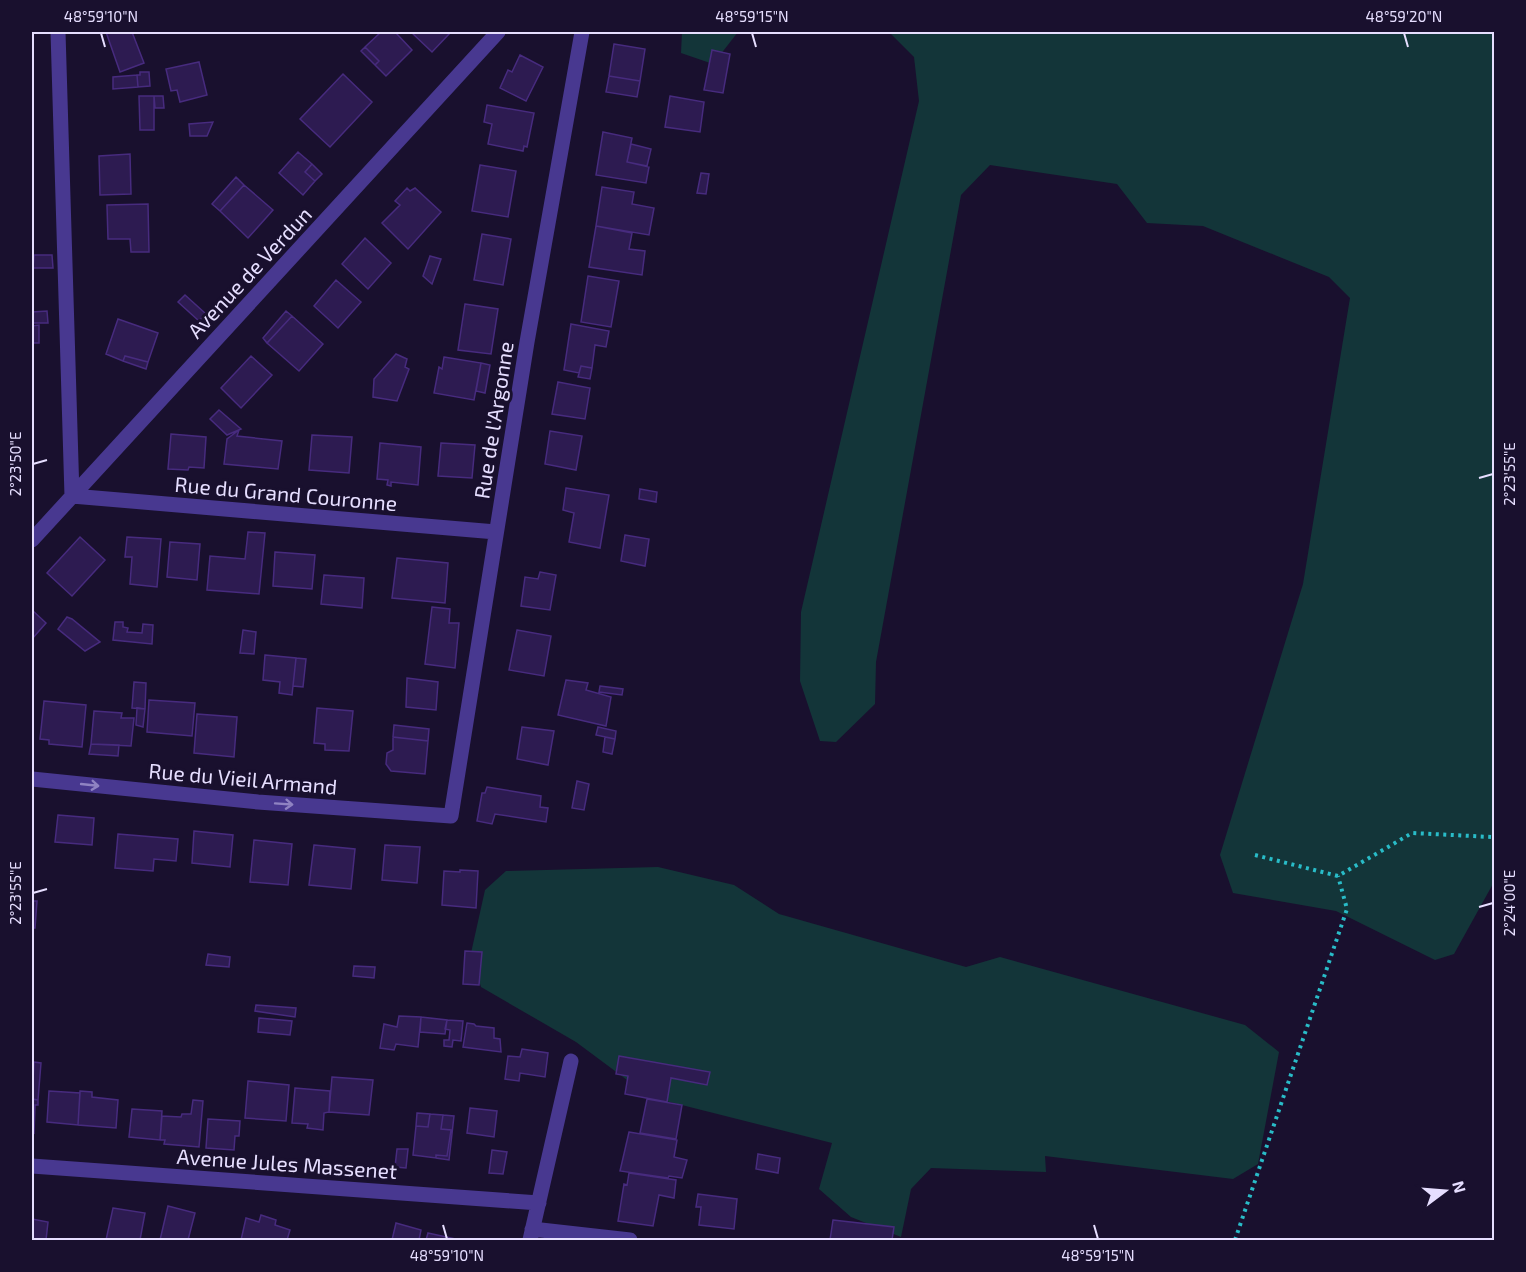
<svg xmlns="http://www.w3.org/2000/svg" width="1526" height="1272" viewBox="0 0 1526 1272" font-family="'Exo 2',sans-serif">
<rect width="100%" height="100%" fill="#19102e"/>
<!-- green -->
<path fill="#133539" d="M682 32H738L713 64 681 53Z
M889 32H1494V882L1454 954 1435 960 1336 911 1233 893 1220 855 1303 584 1350 298 1329 277 1203 226 1147 223 1117 184 990 165 961 195 876 662 875 704 836 742 820 741 800 681 801 612 919 101 914 57Z
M658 867 734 885 779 914 966 967 1000 957 1245 1025 1279 1052 1258 1164 1233 1179 1045 1156 1046 1172 931 1168 911 1189 901 1237 851 1217 819 1189 832 1143 650 1097 576 1042 481 987 471 953 485 890 506 871Z"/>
<!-- building -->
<path fill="#2d1b51" stroke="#472b7e" stroke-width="1.5" d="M106 32H132L144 63 120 72Z
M381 32H395L412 50 386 76 375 65 379 61 365 47Z
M411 32H451L432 52Z
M614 44 645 49 640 81 609 76Z
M365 47 379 61 375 65 361 51Z
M712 50 730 54 723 93 704 90Z
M520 55 543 67 526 101 500 88 508 70 512 72Z
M199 62 207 95 180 102 177 90 171 91 166 69Z
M140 72H149L150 86 138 87 137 75H140Z
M343 74 372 102 330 147 300 119Z
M137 75 138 87 113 89V77Z
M609 76 640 81 637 97 606 92Z
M139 96H154V130H140Z
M154 96H163L164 108H155Z
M670 96 704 102 700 132 665 127Z
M487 105 534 113 527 147 524 146 523 151 488 144 492 124 484 122Z
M213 122 207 136H190L189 124Z
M603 132 632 138 627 162 649 167 646 183 596 175Z
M631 144 651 149 647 166 627 162Z
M298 152 312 164 305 172 315 181 303 195 279 173Z
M130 154 131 194 100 195 99 156Z
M312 164 322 174 315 181 305 172Z
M480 165 516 171 508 217 472 211Z
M701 173 709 174 706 194 697 193Z
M236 177 244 185 220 211 212 204Z
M244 185 273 210 248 238 220 211Z
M602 187 634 192 632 204 654 208 649 235 596 226Z
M407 188 410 191 415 188 441 212 408 249 382 223 400 205 395 201Z
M148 204 149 252H131L130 239H108L107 205Z
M596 226 632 233 629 249 645 251 642 275 589 267Z
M482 234 511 239 503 285 474 280Z
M365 238 391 263 368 289 342 264Z
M34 255H52L53 268H33Z
M430 256 441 259 432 284 423 276Z
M588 276 619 281 611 327 581 322Z
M336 280 361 302 338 328 314 306Z
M185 295 206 314 199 321 178 302Z
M465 304 498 309 491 354 458 350Z
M47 311 48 323H32V312Z
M286 311 292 316 267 343 263 338Z
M292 316 323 344 299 371 267 343Z
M118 319 158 333 148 362 125 356 123 361 106 354Z
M571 324 609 331 606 347 595 345 592 368 581 366 579 373 564 370Z
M39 325V343H32V326Z
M396 354 407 359 405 367 409 369 397 401 373 397 374 379Z
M125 356 148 362 146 369 123 361Z
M251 356 272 375 241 408 221 388Z
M444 357 481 363 474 400 434 393 439 367 442 369Z
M481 363 490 365 485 393 476 391Z
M581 366 592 368 590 379 578 377Z
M558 382 590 388 585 419 552 414Z
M219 410 241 429 227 435 210 419Z
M239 430 237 436 282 441 278 469 224 464 227 439Z
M550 431 582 436 576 470 545 464Z
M171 434 206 437 204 468 189 467 188 470 168 469Z
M312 435 352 437 349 473 309 470Z
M380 443 421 447 418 485 391 482V486L387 485 388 480 377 479Z
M441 443 475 445 472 478 438 476Z
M566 488 609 495 600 548 569 542 574 513 563 510Z
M640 489 657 492 656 502 639 499Z
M248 532 265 533 259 594 207 590 210 556 245 559Z
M625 535 649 539 645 566 621 561Z
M80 537 105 560 72 596 47 573Z
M127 537 161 539 157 587 130 584 132 557H125Z
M170 542 200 544 197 580 167 577Z
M275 552 315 555 312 589 273 586Z
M397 558 448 563 445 603 392 598Z
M540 572 556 575 550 610 521 606 525 577 538 579Z
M324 575 364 578 362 608 321 604Z
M432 607 450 609 449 623H459L455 668 425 664Z
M32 610 46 623 32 639Z
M67 617 72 619 100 642 85 651 58 629Z
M115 622H123V627L128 628 127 632 142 633 143 624 153 625 152 644 113 640Z
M243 630 256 632 254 654 240 653Z
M517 630 551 636 544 676 509 670Z
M265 655 296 658 292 695 279 693 280 682 263 680Z
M296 658 306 659 303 687 293 686Z
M407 678 438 682 436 710 406 707Z
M566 680 588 683 586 690 611 697 606 726 558 715Z
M134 682 146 683 145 709 132 708Z
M600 686 623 689 622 695 599 692Z
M149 700 195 703 192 736 147 732Z
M44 701 86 705 82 747 49 744V740L40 739Z
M137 708 145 709 143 727 136 725Z
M317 708 353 711 349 751 325 750V744L314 743Z
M94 711 122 713 121 718H134L131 746 91 744Z
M197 714 237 717 234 757 194 753Z
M394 725 429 729 428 741 393 737Z
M522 727 554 731 548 765 517 759Z
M598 727 616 731 615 739 596 735Z
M393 737 428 741 425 774 391 771 386 764 387 753 393 750Z
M605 737 615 739 612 754 603 752Z
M91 744 119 745 118 756 89 754Z
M577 781 589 784 584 810 572 808Z
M487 787 541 796 540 807 548 808 546 822 495 814 492 824 477 821 482 793H485Z
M58 815 94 818 92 845 55 842Z
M194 831 233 835 230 867 192 863Z
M118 834 178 839 176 861 154 859 153 871 115 868Z
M254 840 292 844 288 885 250 882Z
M314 845 355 849 351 889 309 885Z
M385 845 420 847 417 883 382 880Z
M460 870 478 871 476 908 442 905 444 871 460 872Z
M32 901H37L35 928H32Z
M465 951 482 952 479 985 463 984Z
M208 954 230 957 229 967 206 965Z
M354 966 375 967 374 978 353 976Z
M256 1005 296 1008 295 1017 255 1011Z
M399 1016 421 1017 418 1047 396 1044 394 1050 380 1048 384 1024 397 1027Z
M421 1017 447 1020 445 1034 420 1032Z
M259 1018 292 1021 290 1035 258 1032Z
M447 1020 463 1021 461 1041 453 1040 452 1047 444 1046V1040H449L450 1030 445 1029Z
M467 1023 474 1024 476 1026 494 1028V1038L500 1039 501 1052 463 1047Z
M522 1049 548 1053 545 1077 520 1073 519 1081 505 1079 508 1056 520 1057Z
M619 1056 710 1072 707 1085 671 1078 667 1102 625 1094 628 1076 616 1074Z
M34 1062 41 1063 38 1100 32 1099Z
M332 1077 373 1080 369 1115 329 1112Z
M248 1081 289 1085 286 1121 245 1118Z
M295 1088 330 1091 329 1112 324 1113 323 1130 307 1128 308 1124 292 1123Z
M49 1091 80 1093 78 1125 47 1122Z
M80 1091 92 1092V1097L118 1100 116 1128 78 1125Z
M32 1099 38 1100V1105H35L34 1133 32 1132Z
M647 1099 682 1105 676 1139 640 1133Z
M193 1100 203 1101 199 1147 164 1144 165 1140H160L162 1116 181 1117 182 1114H191Z
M470 1108 497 1111 494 1137 467 1133Z
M132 1109 162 1111 160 1140 129 1137Z
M417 1113 430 1114 428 1127 416 1126Z
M430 1114 443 1115 441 1129 451 1130 447 1156 436 1155V1158L413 1155 416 1126 428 1127Z
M443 1115 454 1116 449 1160 436 1158V1155L447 1156 451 1130 441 1129Z
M208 1119 240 1121 239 1136H235L234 1150 206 1148Z
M629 1132 677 1140 674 1157 687 1160 682 1178 669 1176 668 1178 620 1171Z
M397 1149H408L406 1168 395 1167Z
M492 1150 507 1152 503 1174 489 1173Z
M758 1154 780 1158 778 1173 756 1169Z
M629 1173 676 1180 674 1198 659 1195 653 1226 618 1221 624 1184 627 1185Z
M698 1194 737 1199 734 1229 699 1225 701 1207H696Z
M168 1206 195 1213 188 1240H160Z
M113 1208 145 1213 140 1240H106Z
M261 1215 276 1220 275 1225 290 1230 287 1240H241L246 1218 259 1222Z
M32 1219 48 1222 46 1240H32Z
M833 1220 894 1227 892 1240H830Z
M396 1223 421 1230 419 1240H392Z
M428 1233 460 1240H426Z"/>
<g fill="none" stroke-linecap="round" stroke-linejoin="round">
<!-- path -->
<path stroke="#29bcc8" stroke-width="4" stroke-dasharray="3 4.5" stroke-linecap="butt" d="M1255 855 1338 876 1412 833 1491 837
M1235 1240 1347 909 1338 876"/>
<!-- minor -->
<path stroke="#483890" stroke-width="15" d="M58 32 72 496 496 532
M32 540 498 32
M32 779 258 802 451 816 527 342 582 32
M32 1166 539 1203
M532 1229 630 1240
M530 1240 571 1061"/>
</g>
<!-- one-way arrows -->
<defs><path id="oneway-shaft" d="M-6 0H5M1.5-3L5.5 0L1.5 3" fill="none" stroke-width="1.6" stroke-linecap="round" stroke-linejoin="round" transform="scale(1.5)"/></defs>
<g stroke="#8f83c2">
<use href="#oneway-shaft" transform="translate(90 785) rotate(6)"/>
<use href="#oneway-shaft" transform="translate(284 804) rotate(4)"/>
</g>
<!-- ticks -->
<path fill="none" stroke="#e6deff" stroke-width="2" d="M101 33 105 47M752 33 756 47M1404 33 1408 47M33 464 47 460M1479 478 1493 474M33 893 47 889M1479 907 1493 903M443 1225 447 1239M1094 1225 1098 1239"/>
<g text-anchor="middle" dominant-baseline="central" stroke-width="6" stroke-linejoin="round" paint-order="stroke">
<!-- street labels -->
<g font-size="21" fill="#e6deff" stroke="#19102e">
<text transform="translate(249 272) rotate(-47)">Avenue de Verdun</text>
<text transform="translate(493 420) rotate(-81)">Rue de l'Argonne</text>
<text transform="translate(286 493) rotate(5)">Rue du Grand Couronne</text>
<text transform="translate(243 778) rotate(5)">Rue du Vieil Armand</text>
<text transform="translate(287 1163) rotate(4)">Avenue Jules Massenet</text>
</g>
</g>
<!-- border -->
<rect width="1526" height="1272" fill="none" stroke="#19102e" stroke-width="66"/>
<!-- north arrow -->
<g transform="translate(1445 1191) rotate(74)" stroke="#19102e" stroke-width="4.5" paint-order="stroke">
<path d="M0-4.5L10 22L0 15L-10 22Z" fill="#e6deff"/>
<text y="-9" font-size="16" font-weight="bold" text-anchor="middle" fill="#e6deff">N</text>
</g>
<rect x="33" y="33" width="1460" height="1206" fill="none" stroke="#e6deff" stroke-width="2"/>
<g font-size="15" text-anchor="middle" fill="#e6deff">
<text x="101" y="22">48°59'10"N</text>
<text x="752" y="22">48°59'15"N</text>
<text x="1404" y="22">48°59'20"N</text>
<text transform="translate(16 464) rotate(-90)" y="5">2°23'50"E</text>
<text transform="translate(1510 474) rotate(-90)" y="5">2°23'55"E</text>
<text transform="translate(16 893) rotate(-90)" y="5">2°23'55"E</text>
<text transform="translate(1510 903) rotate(-90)" y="5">2°24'00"E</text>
<text x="447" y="1261">48°59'10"N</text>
<text x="1098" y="1261">48°59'15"N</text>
</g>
</svg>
